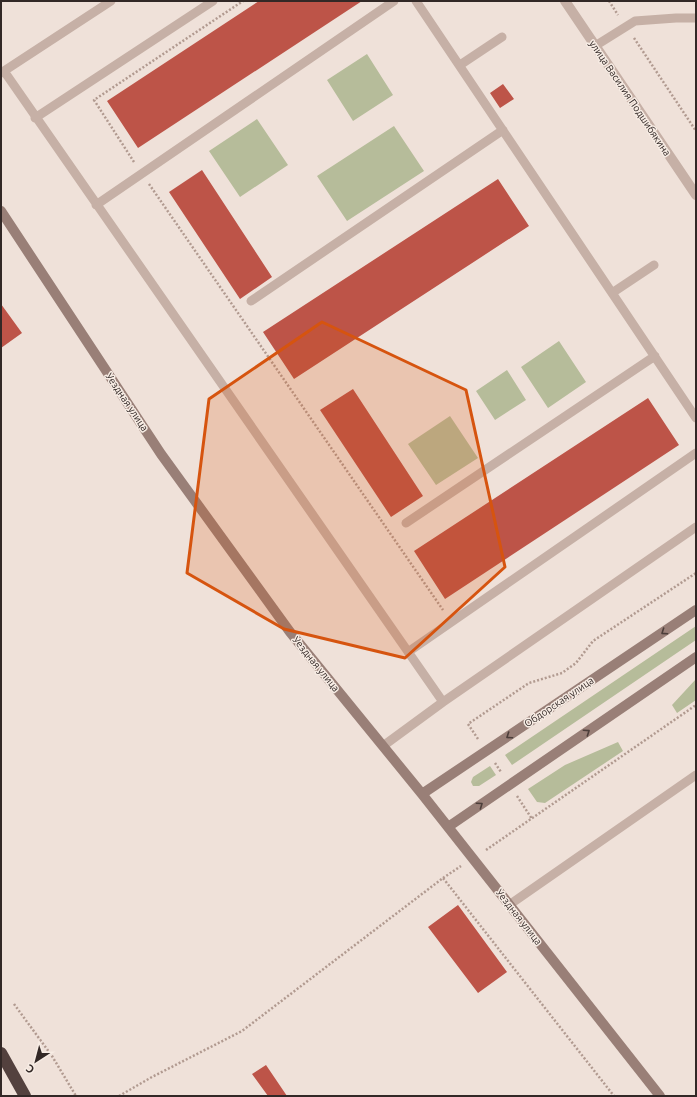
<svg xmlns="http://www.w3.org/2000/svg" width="697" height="1097" viewBox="0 0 697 1097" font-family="Ubuntu,sans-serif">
<rect width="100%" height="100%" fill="#efe1d9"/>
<!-- green -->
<path fill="#b6bc9a" d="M367 54 393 95 353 121 327 80Z
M257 119 288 165 240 197 209 151Z
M394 126 424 171 347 221 317 176Z
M559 341 586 382 548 408 521 367Z
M507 370 526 400 495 420 476 391Z
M450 416 478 458 436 485 408 444Z
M696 626V640L512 765 505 755Z
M696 679V700L677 713 672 705Z
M618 742 623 751 545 803 537 802 528 789 565 765Z
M490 766 496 775 479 786H473L471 782 473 777Z"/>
<!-- building -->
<path fill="#bd5448" d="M259 1H362L138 148 107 101Z
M503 84 514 99 500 108 490 93Z
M202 170 272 277 240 299 169 192Z
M498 179 529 226 294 379 263 332Z
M1 304 22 333 1 348Z
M353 389 423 496 391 517 320 410Z
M648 398 679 445 445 599 414 551Z
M458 905 507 972 478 993 428 927Z
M266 1065 287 1096H268L252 1074Z"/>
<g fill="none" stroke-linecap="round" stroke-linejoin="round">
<!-- path -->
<path stroke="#b19a90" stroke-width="2.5" stroke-dasharray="2 2" stroke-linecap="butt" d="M609 1 618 15
M634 38 696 131
M134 162 94 100 243 1
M149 184 443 610
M478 739 468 724 529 683 562 673 576 663 593 641 696 573
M495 763 501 772
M517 796 532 819
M486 850 696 705
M443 878 461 866
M14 1004 52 1056 76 1096
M119 1096 152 1077 242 1031 443 878 614 1096"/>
<!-- lane -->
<path stroke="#c6b0a6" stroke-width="9" d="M416 1 696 418
M595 46 635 21 676 18H696
M460 65 502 37
M4 71 443 702
M1 73 111 1
M35 118 213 1
M96 205 394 1
M612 293 654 265
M251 301 503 130
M406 523 655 356
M408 652 696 453
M383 746 443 702 696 527
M509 905 696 775"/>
<!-- street -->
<path stroke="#c6b0a6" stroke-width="10" d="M565 1 696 195"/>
<!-- secondary -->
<path stroke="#997f77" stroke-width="10" d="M1 211 161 454 290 632 422 794 660 1096
M422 794 696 610
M448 827 696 657"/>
<!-- highway -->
<path stroke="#53413e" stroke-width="12" d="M1 1053 25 1096"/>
</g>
<!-- one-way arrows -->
<defs><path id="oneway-chevron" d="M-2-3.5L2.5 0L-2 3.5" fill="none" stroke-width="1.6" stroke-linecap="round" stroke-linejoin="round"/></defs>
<g stroke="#4c3e3a">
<use href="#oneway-chevron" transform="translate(664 632) rotate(146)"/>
<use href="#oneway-chevron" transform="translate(587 732) rotate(-34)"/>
<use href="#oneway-chevron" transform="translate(509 736) rotate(146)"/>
<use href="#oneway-chevron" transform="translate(480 805) rotate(-35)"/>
</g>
<!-- marked area -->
<path fill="#d6540f" fill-opacity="0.2" stroke="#d6540f" stroke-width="3" stroke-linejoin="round" d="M322 322 466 390 505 567 405 658 284 629 187 573 209 399Z"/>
<g text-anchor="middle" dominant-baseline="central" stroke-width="3" stroke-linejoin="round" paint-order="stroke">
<!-- street labels -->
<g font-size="10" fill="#322826" stroke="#f7ece4">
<text transform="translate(630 98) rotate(56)">улица Василия Подшибякина</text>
<text transform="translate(127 402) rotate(56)">Уездная улица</text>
<text transform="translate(316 664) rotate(51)">Уездная улица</text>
<text transform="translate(559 702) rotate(-34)">Обдорская улица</text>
<text transform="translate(519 917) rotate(52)">Уездная улица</text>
</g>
</g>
<!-- border -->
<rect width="697" height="1097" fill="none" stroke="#322826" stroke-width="4"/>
<!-- north arrow -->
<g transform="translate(36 1061) rotate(216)" stroke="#f7ece4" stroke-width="3" paint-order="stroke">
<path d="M0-3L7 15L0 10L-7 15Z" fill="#322826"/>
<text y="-6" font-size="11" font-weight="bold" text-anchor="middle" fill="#322826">С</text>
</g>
</svg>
